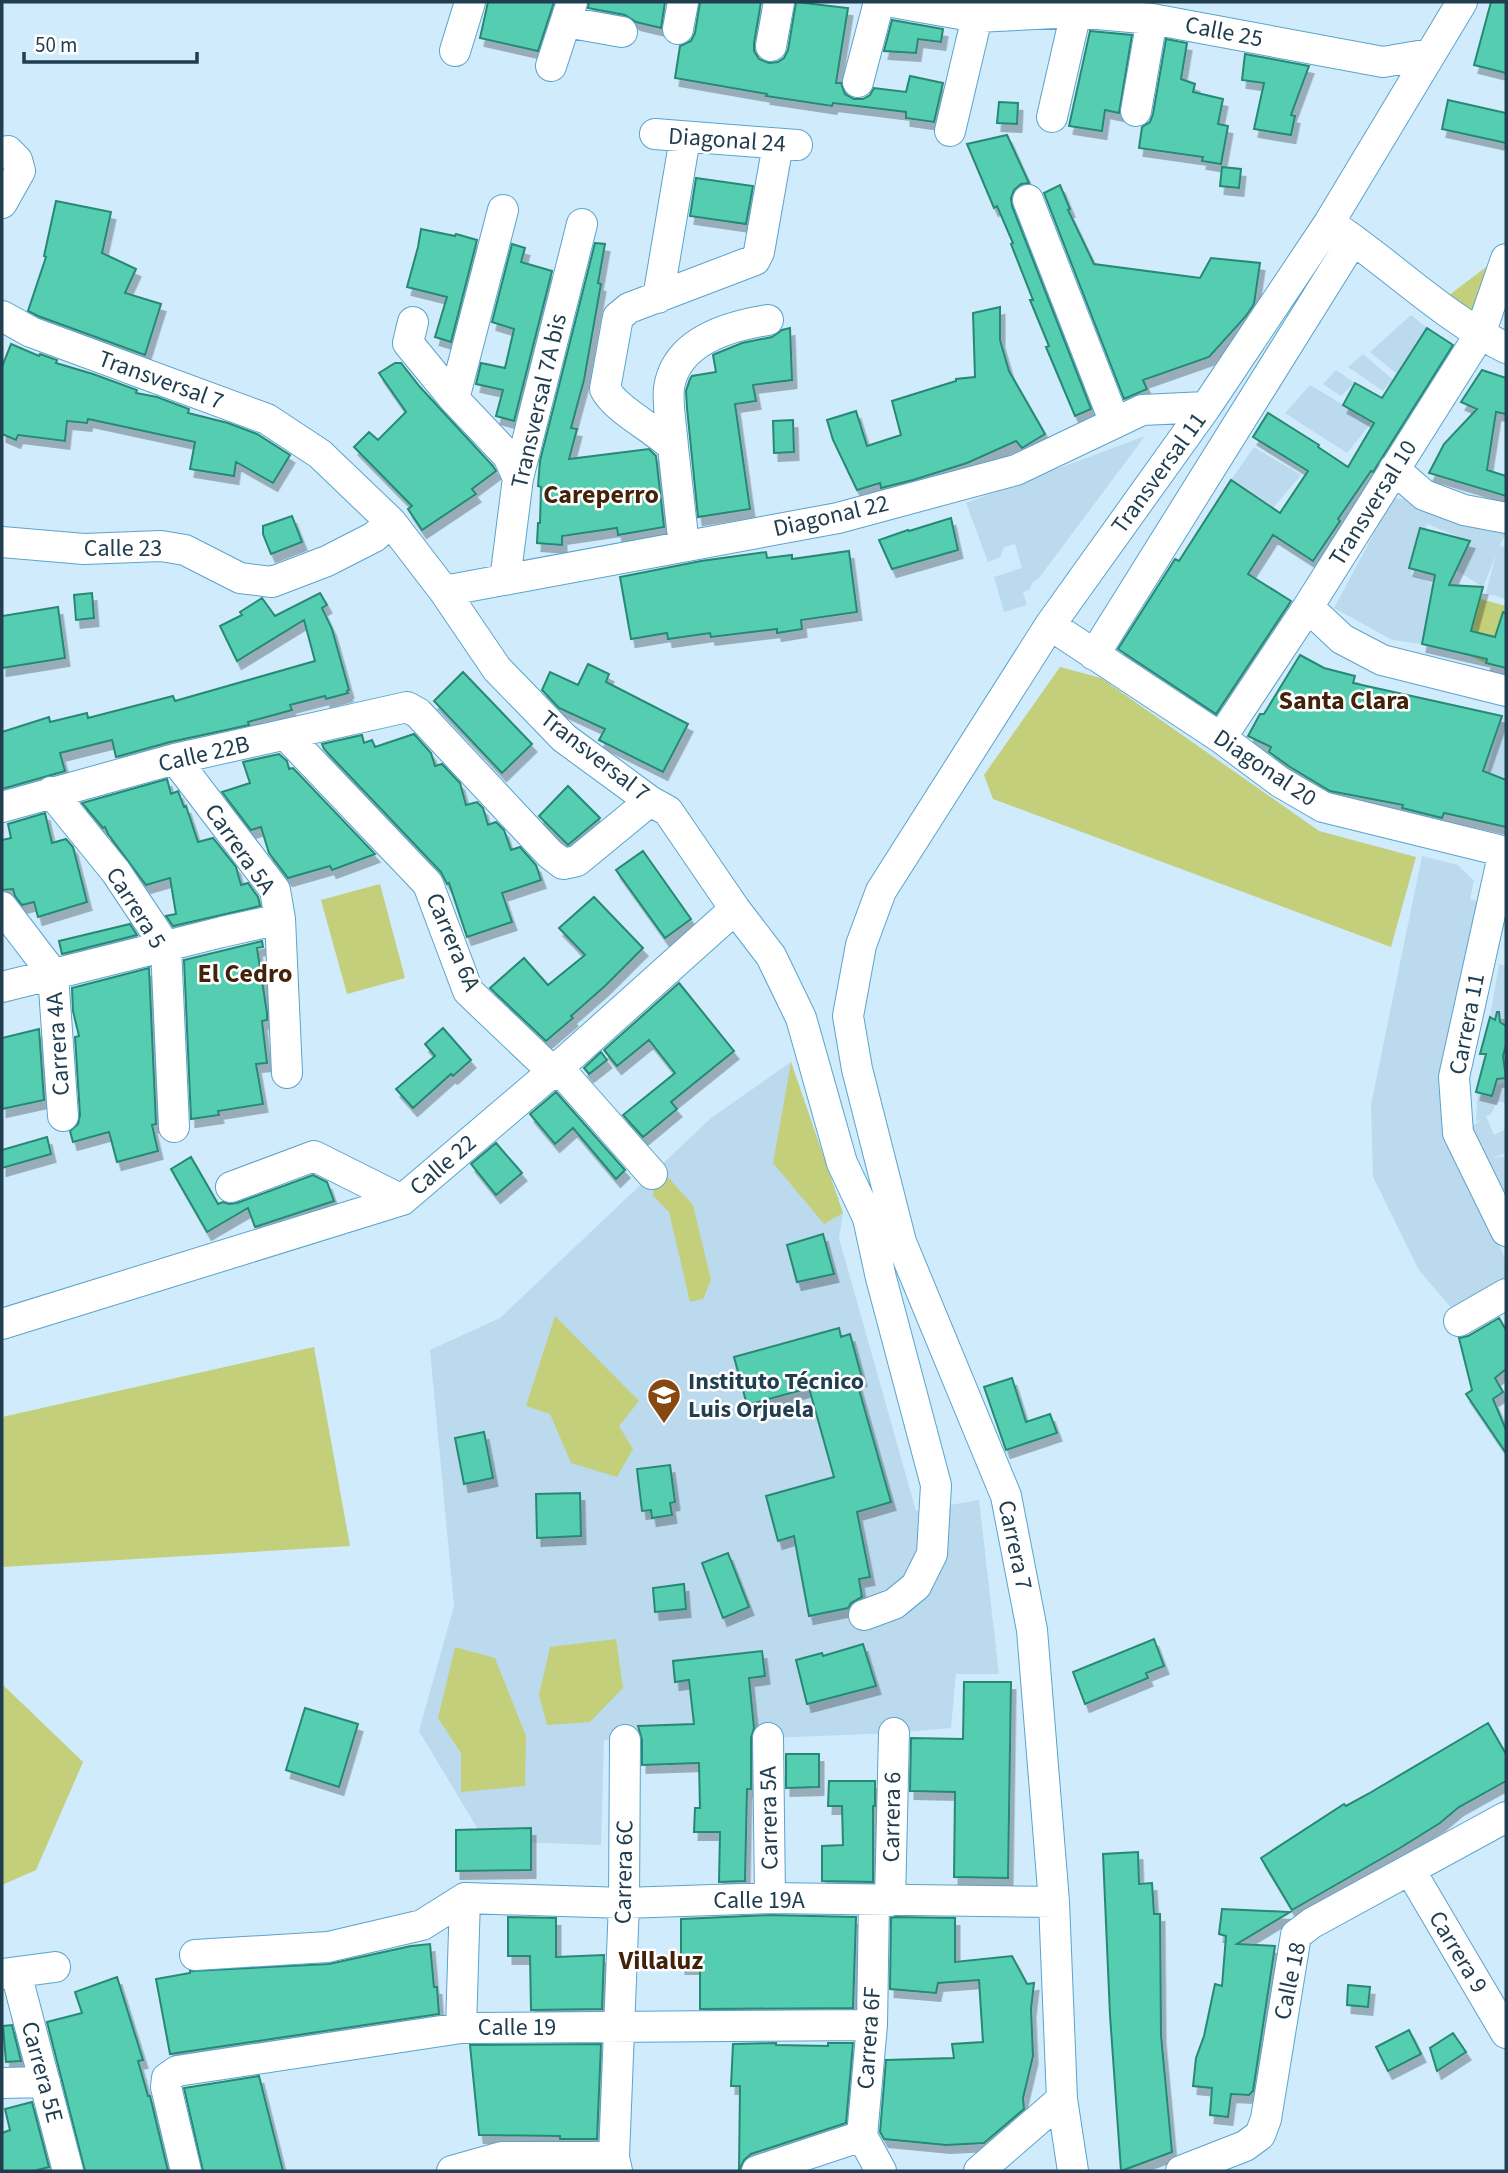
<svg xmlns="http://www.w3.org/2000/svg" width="1508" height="2173" viewBox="0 0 1508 2173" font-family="'Source Sans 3',sans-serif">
<defs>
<filter id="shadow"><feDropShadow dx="4.5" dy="8" stdDeviation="0" flood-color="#0004"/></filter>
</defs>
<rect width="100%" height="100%" fill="#cfebfc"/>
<!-- built -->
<path fill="#bcdaed" d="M1411 315 1427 328 1397 374 1370 352Z
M1363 354 1393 380 1383 391 1348 367Z
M1336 370 1355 383 1341 396 1323 384Z
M1310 385 1372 422 1347 453 1285 413Z
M1145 436 1039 578 1033 582 1029 590 1023 592 1027 605 1004 612 994 577 1022 568 1015 544 1004 547 1000 557 988 562 966 503Z
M1254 447 1301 475 1273 508 1231 480Z
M1393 498 1434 502 1506 518V534L1499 546 1506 547V599L1486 593 1496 555 1483 587 1456 570 1469 541 1427 524 1411 574 1433 584 1422 644 1392 640 1334 608Z
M1502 716 1506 718V780L1487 773Z
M1422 856 1458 865 1474 881 1470 899 1479 901 1444 1130 1506 1260V1280L1453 1310 1419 1270 1373 1177 1371 1105Z
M1499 964 1506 966V1021L1490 1017Z
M791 1062 843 1213 839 1238 916 1511 979 1500 999 1674H956L951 1728 894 1733 768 1738 604 1740 601 1845 485 1841 419 1731 454 1606 430 1350 500 1318 711 1118Z
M1506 1083V1102H1497L1491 1114 1486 1116 1494 1135 1506 1129V1153L1492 1158 1506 1156V1190L1501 1193 1485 1160 1472 1126 1481 1120 1476 1121 1478 1086Z"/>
<!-- green -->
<path fill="#c3cf7a" d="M1506 252 1480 334 1436 305Z
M1480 599 1506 606V639L1495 637 1486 663 1465 654Z
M1060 667 1101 678 1319 831 1416 857 1391 947 993 799 984 775Z
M380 884 405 978 347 994 321 900Z
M791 1062 843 1213 824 1224 773 1163Z
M656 1164 693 1205 711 1280 703 1299 690 1302 669 1212 653 1196Z
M555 1316 639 1401 619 1426 633 1449 617 1477 571 1463 550 1414 526 1406Z
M314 1347 350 1546 2 1567V1417Z
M616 1639 623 1688 590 1722 547 1725 539 1695 550 1647Z
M455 1647 495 1658 526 1736 525 1786 461 1792V1753L438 1718Z
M2 1684 83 1762 36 1870 2 1885Z"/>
<!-- building -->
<path fill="#54cdb1" stroke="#288874" stroke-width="2" filter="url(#shadow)" d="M488 2H554L538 51 480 38Z
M589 2H665L661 28 636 22 625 15 588 8Z
M700 2H761L754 43V51L759 59 769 63 778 62 784 58 788 50 796 2 848 8 836 83H841L845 94 854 99H863L870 95 874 88 906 92 910 76 943 83 934 122 906 118V112L833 103 832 106 766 96 767 94 675 78 680 46 691 41 695 33Z
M1491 2H1506V73L1474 65Z
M892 20 943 29 941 42 918 39 916 53 884 51Z
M1090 31 1132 35 1119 113 1105 110 1102 131 1069 126Z
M1166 39 1187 43 1181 79 1195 84 1193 92 1223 99 1218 124 1228 126 1221 164 1202 161 1203 157 1139 148 1142 127 1150 122 1153 114Z
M1245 54 1309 66 1291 115 1295 116 1291 135 1254 129 1264 83 1242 80Z
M1448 100 1506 113V143L1442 129Z
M999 102 1018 103 1017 124 997 123Z
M1007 135 1029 183 1021 184 1014 190 1011 198 1012 206 1091 409 1075 416 1046 347 1049 346 1030 300H1033L1011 244 1013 243 997 206 994 208 967 144Z
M1222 167 1241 169 1239 188 1220 186Z
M696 178 753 186 746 224 690 216Z
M1060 185 1070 209 1068 210 1094 264 1200 278 1211 258 1260 263 1254 304 1246 316 1209 357 1143 380 1147 389 1124 399 1044 193Z
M56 201 111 212 102 253 136 269 125 293 161 304 145 355 38 316 28 311 46 257 44 256Z
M421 229 455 236 456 234 477 240 451 342 435 337 447 297 407 287 418 247Z
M595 243 605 244 598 283 601 284 584 380 571 428 577 429 569 459 649 449 656 456 664 527 618 535 617 528 562 536V545L537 543 538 523H540L541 487 538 486 540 461Z
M512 244 525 248 521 262 552 271 514 421 496 416 503 390 476 384 481 363 505 368 514 329 492 322Z
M1000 307V340L1009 371 1045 434 1022 448 1016 441 967 463 913 480 881 488 880 483 857 490 833 440 827 420 856 411 867 446 901 435 892 401 956 381V379L975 377 973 313Z
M790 328 792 380 753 385 756 401 735 404 750 509 698 517 687 408 686 391 690 379 692 376 716 372 713 355 715 354 742 343 772 337 782 330Z
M1427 328 1453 345 1373 472 1371 471 1338 519 1340 521 1313 561 1273 535 1248 574 1291 601 1216 714 1118 649 1175 559 1179 561 1231 480 1280 513 1308 471 1253 437 1268 413 1319 445 1318 447 1348 467 1374 423 1343 405 1355 383 1382 398Z
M11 344 39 356 40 354 57 360 56 363 93 374 137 390 136 393 157 397 189 409 188 413 228 423 257 434 290 455 273 483 236 462 234 476 190 469 195 442 88 419 87 423 67 421 65 441 18 435 16 440 2 434V367Z
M395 363H401L420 387 493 466 496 471 472 489 476 494 422 530 408 509 412 506 354 447 369 432 378 440 406 412 379 373Z
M1482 370 1506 378V414L1496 412 1487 470 1506 476V496L1429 473 1444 444 1477 409 1461 402Z
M793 420 794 452 774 453 773 421Z
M292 516 302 542 271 554 263 534V526Z
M951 518 958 550 892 569 879 540 908 530 909 531Z
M1420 528 1470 541 1449 585 1483 587 1471 631 1495 637 1503 612 1506 613V668L1486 663 1487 659 1422 644 1435 575 1409 568Z
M849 551 857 612 801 620 802 629 777 633V629L711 637 710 633 668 639 667 633 631 639 620 577 701 561 766 552 767 558 792 555V559Z
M92 593 94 618 76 620 74 595Z
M320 593 327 605 322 608 332 629 349 690 347 691 348 693 326 699 325 696 290 705 292 710 248 722 249 725 170 742 116 757 112 740 60 753 65 771 2 789V732L49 717 50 722 87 713 88 718 173 696 175 701 315 661 304 620 237 661 220 626 242 615 240 612 262 598 275 616Z
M58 607 65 658 2 668V616Z
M1300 655 1324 668 1355 676 1353 683 1502 716 1483 771 1506 780V827L1444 813 1442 818 1402 808 1403 805 1330 791 1290 767 1269 752 1271 747 1248 736 1260 714H1264Z
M588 664 609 674 606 682 688 724 663 772 599 740 605 729 559 708 542 690 550 672 578 685Z
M463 672 532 744 502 773 434 701Z
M414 734 431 753 435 766 442 764 460 783 466 805 477 802 483 808 488 825 496 822 504 830 511 850 520 847 536 865 541 880 502 893 512 922 467 937 449 883 447 884 441 872 324 749 322 744 362 735 364 743 372 740 375 747Z
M279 754 287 761 289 769 293 768 375 854 332 870 330 866 288 878 269 853 261 827 251 830 222 792 250 783 243 762Z
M167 779 171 794 178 791 184 807 186 806 198 842 213 838 236 867 241 885 248 883 258 897 260 906 173 926 166 916 176 914 170 878 146 885 108 834 105 827 103 828 82 803Z
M568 786 600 818 568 845 539 816Z
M45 813 52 843 66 839 73 847 87 902 38 917 34 902 22 905 15 896 13 889 2 890V840L11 838 8 824Z
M643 851 691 919 665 938 616 870Z
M594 897 643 948 605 986 571 1016 573 1018 546 1041 490 988 524 958 548 985 585 955 559 928Z
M130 924 137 935 62 954 59 941Z
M262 941 263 947 257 948 267 1013V1020L262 1021 267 1063 256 1064 263 1104 218 1111 219 1115 191 1119 184 960Z
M149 968 156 1124 152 1125 158 1151 117 1162 109 1132 73 1142 70 1131 78 1124 80 1115 75 1037 79 1036 73 1011 72 988Z
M679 983 734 1051 671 1102 677 1109 643 1137 623 1115 675 1073 649 1040 617 1066 604 1050Z
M1497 1012H1499L1500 1022 1506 1026V1045L1503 1056 1506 1078 1497 1079 1492 1096 1476 1092 1486 1054H1480L1490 1017 1495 1020Z
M443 1028 471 1060 453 1076 451 1074 413 1108 396 1089 435 1056 425 1044Z
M39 1029 44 1100 2 1109V1038Z
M601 1052 607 1060 589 1074 584 1068Z
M556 1092 625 1170 616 1179 573 1128 555 1144 530 1114Z
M47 1137 51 1154 2 1168V1150Z
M496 1143 522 1173 496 1195 471 1164Z
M191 1157 218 1204 223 1202 229 1204 237 1203 313 1175 327 1182 334 1201 255 1227 248 1208 207 1232 171 1169Z
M823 1234 834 1274 797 1282 787 1245Z
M1499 1318 1506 1330V1369L1495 1378 1503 1392 1493 1399 1506 1430V1453L1466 1394 1472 1390 1459 1338 1468 1336Z
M839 1328 841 1337 850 1334 862 1378 856 1379 891 1502 857 1512 870 1577 859 1579 862 1597 851 1603 848 1608 809 1616 794 1536 778 1541 766 1496 834 1477 809 1388 747 1405 734 1357Z
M1012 1378 1026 1422 1050 1414 1057 1433 1006 1450 984 1387Z
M484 1432 493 1478 464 1484 455 1438Z
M670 1465 675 1502 670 1503 672 1515 652 1518 651 1510 642 1511 637 1469Z
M580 1493 581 1536 537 1538 536 1494Z
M728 1553 749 1607 723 1618 702 1563Z
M684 1584 686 1609 655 1612 653 1588Z
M1154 1639 1164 1666 1146 1673 1148 1678 1085 1704 1073 1672Z
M863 1644 876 1686 807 1704 796 1660 822 1653 823 1656Z
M762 1651 765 1676 749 1678 754 1728 751 1738V1789H747L745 1881 719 1882 720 1832H694L695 1808H700L699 1763 642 1765V1740L638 1726 694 1724 689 1680 675 1682 673 1661Z
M964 1682H1011L1008 1878 954 1877 955 1792 910 1791 911 1738 963 1739Z
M305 1708 358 1724 339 1787 286 1770Z
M1488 1723 1506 1754V1781L1459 1807 1440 1823 1400 1848 1292 1910 1261 1858 1344 1804 1346 1806 1368 1794Z
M786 1754H819V1787L786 1788Z
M829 1781H875V1806H873V1882L822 1881V1846L843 1845 842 1806H828Z
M531 1828V1870L456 1871V1830Z
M1138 1852 1139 1884 1152 1883 1154 1914H1160L1161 2035 1172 2152 1121 2171 1110 2015 1103 1854Z
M1222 1909 1290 1912 1237 1944 1275 1946 1253 2091 1249 2095 1231 2094 1228 2117 1210 2115 1212 2088 1193 2086 1196 2058 1204 2036 1215 1984 1222 1986 1226 1936 1219 1934Z
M770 1915 856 1917 853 2008 700 2009V1966H681V1919Z
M508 1917 556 1918V1957L604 1955 602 2009 531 2010 530 1956H508Z
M895 1917 955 1918V1962L1012 1956 1027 1984 1034 1983 1031 2009 1033 2056 1023 2098 1024 2109 984 2143 946 2145 884 2139 880 2132 886 2060 954 2058 952 2044 983 2042 979 1980 938 1983 936 1993 890 1989 891 1918Z
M430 1944 434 1987H437L439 2014 170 2054 156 1979 190 1973V1971L329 1964 411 1946Z
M117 1977 143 2060 138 2061 148 2096H150L168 2171H85L47 2022 82 2013 75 1992Z
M1348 1985 1370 1987 1368 2007 1347 2005Z
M12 2025 21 2061 6 2062 3 2026Z
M1409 2030 1421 2054 1388 2071 1376 2047Z
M1453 2033 1466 2052 1437 2071 1430 2048Z
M776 2043V2045L828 2046V2043H853L846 2123 751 2154 744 2160 739 2171 740 2086H731L733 2044Z
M601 2044 597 2139H560V2136L479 2135 470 2045Z
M259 2076 283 2171H203L184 2088Z
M32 2102 49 2167 34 2171H2V2133L10 2130 5 2109Z"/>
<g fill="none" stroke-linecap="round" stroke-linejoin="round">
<!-- minor casing -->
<g stroke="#5ca3cb" stroke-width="32">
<path id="minor" d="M892 2 977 17 1076 12 1152 19 1383 62 1430 54
M566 22 622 32
M678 29 683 2
M771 46 779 2
M455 51 470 2
M551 66 572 2
M858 82 879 2
M1136 111 1152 19
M1052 117 1076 12
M950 131 977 17
M655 134 797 145
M1028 200 1115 423
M2 203 20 171 17 160 8 151
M1338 229C1395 268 1444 317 1506 348
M658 298 685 138
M2 316 31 332 267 419 320 454 391 522 444 591 497 669 564 738 650 801 668 811 735 909 771 956 801 1018 842 1163 868 1218 901 1242
M413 322 408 343 454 399 508 456 518 478
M454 399 503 210
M673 447C672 431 667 403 669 388 676 341 729 326 768 320
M1394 469 1424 495 1464 510 1506 518
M2 542 84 549 161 546 185 550 240 578 272 582 327 561 374 537 391 522
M684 546 673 447C654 428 617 411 605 389L618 317 629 308 755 260 759 252 778 144
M505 580 518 478 582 224
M444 591 838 518 1016 470 1142 410 1206 407
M1308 607 1342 639 1382 660 1506 691
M1050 625 1221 738 1280 782 1323 807 1506 852
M1094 655 1353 240
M286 735 428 884 468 991 552 1071 567 1078 652 1174
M1221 738 1308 607 1480 334 1506 259
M175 759 275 890 280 919 287 1073
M51 792 116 872 166 947 174 1127
M2 807 175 759 407 707 418 713 550 854 563 864 577 861 650 801
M1504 851 1454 1077 1458 1133 1506 1231
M2 907 53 974 63 1116
M2 987 222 932 280 919
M231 1187 314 1156 402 1200
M1459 1321 1506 1294
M2 1324 402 1200 571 1056 735 909
M864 1615 894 1604 916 1586 932 1554 936 1485 881 1278 868 1218
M768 1738 770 1898
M1410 1870 1506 2033
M465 1898 624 1903 770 1898 1054 1902
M874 1901 872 2025 862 2136 881 2171
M890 1901 894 1733
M195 1955 328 1947 422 1925 465 1898
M16 1973 68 2171
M2 1974 55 1967
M461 2028 465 1898
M2 2083 45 2082
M186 2171 166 2087 167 2078 177 2071 461 2028 872 2025
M452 2171 502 2157H614
M617 2171 614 2157 624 1903 625 1740
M757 2171 862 2136
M979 2171 1062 2099
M1073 2171 1062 2099 1054 1902 1032 1630 1006 1496 901 1242 857 1069 848 1016 861 945 881 891 1050 625 1206 407 1329 223 1462 2
M1181 2171 1245 2146 1260 2135 1266 2119 1296 1935 1312 1923 1506 1817"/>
</g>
<!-- minor -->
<use href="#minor" stroke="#fff" stroke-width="30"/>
</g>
<!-- icons -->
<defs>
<g id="university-pin" transform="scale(1.75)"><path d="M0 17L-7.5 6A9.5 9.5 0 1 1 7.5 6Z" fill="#884811" stroke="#fff"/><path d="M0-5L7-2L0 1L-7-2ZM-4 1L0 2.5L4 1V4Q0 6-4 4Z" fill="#fff"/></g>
</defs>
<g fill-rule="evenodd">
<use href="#university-pin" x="664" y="1395"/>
</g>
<g text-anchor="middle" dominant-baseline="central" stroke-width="5" stroke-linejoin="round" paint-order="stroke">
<!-- street labels -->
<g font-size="24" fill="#213e50" stroke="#fff">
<text transform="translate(1224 32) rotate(11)">Calle 25</text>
<text transform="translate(727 140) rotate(4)">Diagonal 24</text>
<text transform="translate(161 380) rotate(20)">Transversal 7</text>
<text transform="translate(539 401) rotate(-77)">Transversal 7A bis</text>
<text transform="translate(1159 473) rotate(-54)">Transversal 11</text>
<text transform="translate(1373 503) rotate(-58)">Transversal 10</text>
<text transform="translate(831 516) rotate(-13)">Diagonal 22</text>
<text x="123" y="548">Calle 23</text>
<text transform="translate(204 754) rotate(-13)">Calle 22B</text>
<text transform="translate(595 756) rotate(38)">Transversal 7</text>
<text transform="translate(1265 768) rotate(34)">Diagonal 20</text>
<text transform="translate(240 849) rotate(55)">Carrera 5A</text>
<text transform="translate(136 908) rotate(58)">Carrera 5</text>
<text transform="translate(453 942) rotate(67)">Carrera 6A</text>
<text transform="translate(1467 1024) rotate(-79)">Carrera 11</text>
<text transform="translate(58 1044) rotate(-94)">Carrera 4A</text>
<text transform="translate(443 1165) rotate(-41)">Calle 22</text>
<text transform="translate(1015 1545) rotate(78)">Carrera 7</text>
<text transform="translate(892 1817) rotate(-89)">Carrera 6</text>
<text transform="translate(769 1818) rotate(-91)">Carrera 5A</text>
<text transform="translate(624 1872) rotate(-89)">Carrera 6C</text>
<text x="759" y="1900">Calle 19A</text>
<text transform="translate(1458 1952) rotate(59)">Carrera 9</text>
<text transform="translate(1290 1981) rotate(-78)">Calle 18</text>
<text x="517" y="2027">Calle 19</text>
<text transform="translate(869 2038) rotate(-86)">Carrera 6F</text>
<text transform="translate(42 2072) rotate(75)">Carrera 5E</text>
</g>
<!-- poi labels -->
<g font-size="24" font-weight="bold" fill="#213e50" stroke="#fff" text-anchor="start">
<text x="688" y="1381">Instituto Técnico<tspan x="688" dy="28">Luis Orjuela</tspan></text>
</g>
<!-- neighbourhood labels -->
<g font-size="26" font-weight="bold" fill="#42230a" stroke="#fff">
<text x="601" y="494">Careperro</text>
<text x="1344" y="700">Santa Clara</text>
<text x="245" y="973">El Cedro</text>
<text x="661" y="1960">Villaluz</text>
</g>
</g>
<!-- border -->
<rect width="1508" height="2173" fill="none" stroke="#213e50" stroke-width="7"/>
<!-- scale -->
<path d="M24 52v10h173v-10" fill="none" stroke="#213e50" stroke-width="3.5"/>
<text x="35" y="52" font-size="21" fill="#213e50" stroke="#ffffff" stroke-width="5" paint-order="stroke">50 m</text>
</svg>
